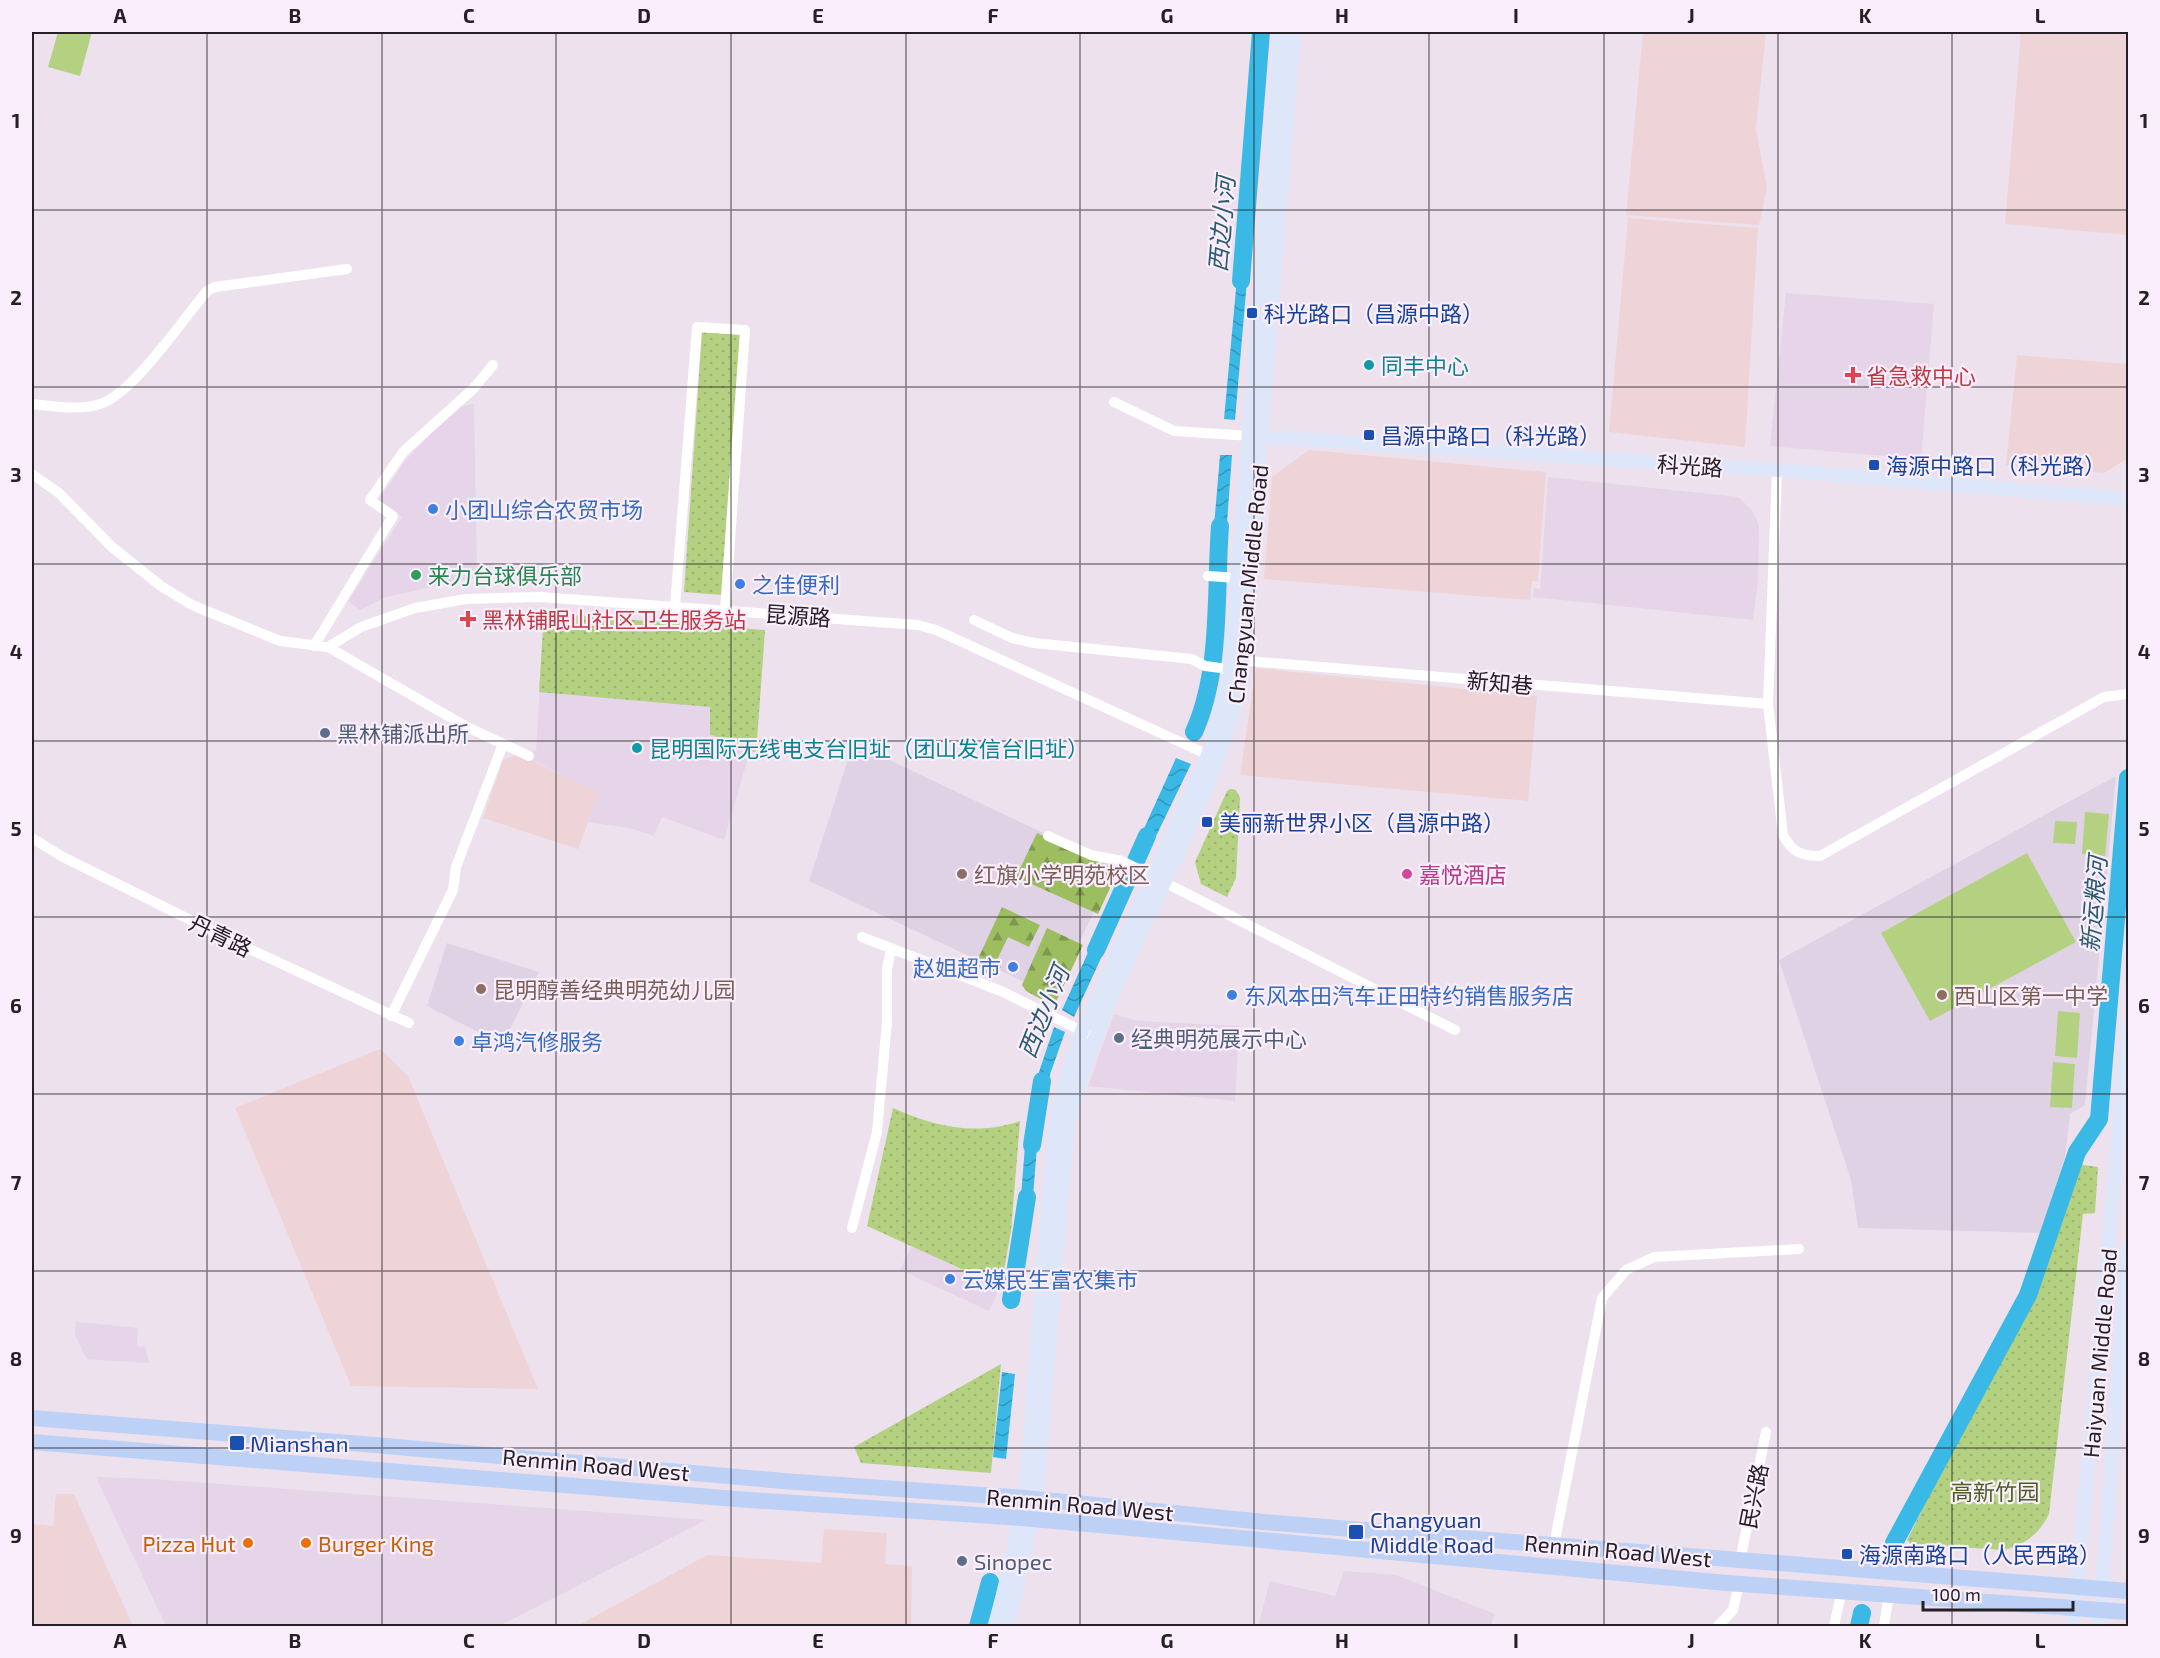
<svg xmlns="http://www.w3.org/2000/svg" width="2160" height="1658" viewBox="0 0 2160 1658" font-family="'Exo 2','Noto Sans SC',sans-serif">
<defs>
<pattern id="green-dots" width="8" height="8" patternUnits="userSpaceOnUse" patternTransform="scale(1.5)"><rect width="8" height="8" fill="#b4d181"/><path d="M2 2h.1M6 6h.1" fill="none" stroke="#9bb36f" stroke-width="1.8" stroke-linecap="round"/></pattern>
<pattern id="forest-firs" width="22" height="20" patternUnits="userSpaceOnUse" patternTransform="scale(1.5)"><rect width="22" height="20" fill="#9dbd61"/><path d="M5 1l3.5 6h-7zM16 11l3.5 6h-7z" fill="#809950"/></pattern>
<pattern id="water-waves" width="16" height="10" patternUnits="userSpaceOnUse" patternTransform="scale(1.5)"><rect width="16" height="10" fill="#3ab9e6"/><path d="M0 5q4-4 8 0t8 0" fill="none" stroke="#3196ba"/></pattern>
</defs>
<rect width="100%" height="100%" fill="#ede1ee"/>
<!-- built -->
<path fill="#e6d4e8" d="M1786 293 1934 304 1921 459 1770 446Z
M474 404 477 577 386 597 360 610 348 601 402 517 379 500 405 461 456 407Z
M1548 477 1738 497 1752 510 1759 525 1758 581 1753 620 1533 597 1534 588 1540 589Z
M544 613 765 630 756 753 750 751 724 840 662 817 654 836 629 828 588 822 598 793 529 758 531 751H536Z
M1114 1014 1137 1021 1239 1026 1235 1101 1088 1086Z
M912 1246 1000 1288 989 1311 900 1270Z
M76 1322 138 1328 137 1346 145 1347 149 1363 87 1359 75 1335Z
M96 1477 153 1479 706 1520 499 1626H166Z
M1344 1571 1396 1575 1495 1614 1490 1626H1258L1270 1581 1335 1596Z"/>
<!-- industrial -->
<path fill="#efd4d7" d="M1643 32H1766L1756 129 1767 188 1759 225 1626 215Z
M2021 32H2128V235L2005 224Z
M1628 218 1758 228 1745 447 1609 432Z
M2017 355 2128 364V458L2104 473 2006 465Z
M1309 450 1546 472 1538 581H1532L1530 600 1264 579 1272 477Z
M1256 668 1537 696 1528 801 1240 775Z
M519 754 599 793 578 849 483 818 503 760Z
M380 1049 408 1076 538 1389 351 1386 235 1108Z
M56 1494H74L133 1626H32V1506L34 1507 33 1524 53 1526Z
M824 1529 887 1533 885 1564 912 1566 911 1626H577L707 1555 821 1563Z"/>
<!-- education -->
<path fill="#e0d2e5" d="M852 747H862L1115 867 1054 996 809 881Z
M2116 776 2085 1105 2070 1114 2065 1157 2041 1233 1858 1228 1851 1180 1779 960Z
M447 943 539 972 502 1044 427 1006Z"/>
<!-- green -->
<path fill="url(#green-dots)" d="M702 332 741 335 722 595 684 592Z
M544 613 765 630 756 753 710 734V707L539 692Z
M1230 789 1236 790 1240 798 1236 878 1227 897 1201 884 1195 862 1227 791Z
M893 1108C936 1127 975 1136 1020 1121L1011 1231 1001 1287 867 1226Z
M2077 1164 2098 1167 2095 1213 2083 1214 2049 1514C2039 1534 2026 1544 2004 1550L1911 1544 1907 1540 2033 1290Z
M1001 1364 991 1473 861 1463 854 1447Z"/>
<!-- forest -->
<path fill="url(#forest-firs)" d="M1037 833 1118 871 1098 914 1016 877Z
M1002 907 1040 925 1029 947 1008 937 996 962 1001 967 997 973 991 976 981 970 977 961Z
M1047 928 1083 945 1054 1006 1026 991 1022 985Z"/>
<!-- pitch -->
<path fill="#b4d181" d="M58 32H92L80 76 48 67Z
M2085 812 2109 814 2105 856 2082 854Z
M2055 821 2077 822 2075 844 2053 843Z
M2027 853 2076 942 1930 1021 1881 933Z
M2058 1011 2080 1013 2077 1058 2055 1056Z
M2053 1062 2075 1064 2072 1108 2050 1107Z"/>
<!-- water -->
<path fill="url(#water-waves)" d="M1255 32H1267L1262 93 1251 92Z
M1250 103 1261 104 1257 163 1246 162Z
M1244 174 1254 175 1252 240 1241 239Z
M1239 257H1249L1235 420 1224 419Z
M1220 455H1232L1225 550H1212Z
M1212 590H1223L1218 660 1207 657Z
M1204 672 1216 675 1200 734 1190 730Z
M1176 758 1191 764 1144 861 1132 855Z
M1124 869 1138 875 1117 920 1104 915Z
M1100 926 1113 932 1074 1017 1062 1010Z
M1054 1027 1065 1032 1047 1083 1044 1103H1032L1039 1072Z
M1027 1121 1039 1122 1031 1221H1019Z
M1015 1238 1028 1239 1018 1300H1005Z
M1002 1372 1015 1374 1006 1459 993 1457Z"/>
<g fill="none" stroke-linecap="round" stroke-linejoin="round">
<!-- river -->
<path stroke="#3ab9e6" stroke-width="18" d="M1241 281 1261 32
M1194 732C1222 669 1215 593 1220 526
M1096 950 1147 836
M1032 1145 1042 1081
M1011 1300 1027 1197
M1894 1543 2028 1295 2077 1152 2099 1119 2128 778
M978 1626 990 1582
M1859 1626 1862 1613"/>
<!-- street -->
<path stroke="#fff" stroke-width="10" d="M1114 402 1174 431 1251 436
M32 404C53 406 79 411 100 404 132 395 184 318 207 291L215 287 347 269
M1777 470 1768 704 1783 835C1792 852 1801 856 1820 856L2104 697 2128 694
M32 474 59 493 112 547 161 586 192 605 280 641 328 647 467 727 529 756
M1208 576 1238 578
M675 606 697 327 745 330 725 610
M974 620 1012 638 1034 643 1192 659 1205 666 1236 670
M314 646 393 516 370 500 403 452 473 389 493 365
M328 647 361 627 415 608 466 599 540 597 918 625 936 630 1215 758
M1236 660 1768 704
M1048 836 1091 855 1122 861 1154 877 1455 1030
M32 838 63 857 241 945 409 1023
M862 937 1001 991 1094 1037
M391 1016 453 890 456 867 503 744
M852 1228 877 1132 887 1022V969L891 949
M1554 1545 1602 1298 1626 1270 1654 1257 1799 1249
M1740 1561 1766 1432
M1718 1626 1733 1610 1739 1584
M1834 1626 1842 1590
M1884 1626 1889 1594"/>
<!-- secondary -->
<path stroke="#dee7fa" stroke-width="14" d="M1256 436 1777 470 2128 499
M996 1626 1025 1498 1049 1194 1056 1122 1064 1084 1082 1031 1208 755 1229 680 1281 32
M1008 1626 1036 1499 1067 1129C1103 972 1204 838 1241 682L1294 32
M2073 1626 2128 1027
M2099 1626 2128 1246"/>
<!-- primary -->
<path stroke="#bdd0f5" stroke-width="16" d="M32 1418 375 1445 783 1481 1025 1498 1264 1522 2128 1591
M32 1442 749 1500 1022 1518 1727 1583 2128 1612"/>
</g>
<!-- grid -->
<path fill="none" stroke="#242025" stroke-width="1.5" stroke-opacity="0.55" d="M207 32V1626M382 32V1626M556 32V1626M731 32V1626M906 32V1626M1080 32V1626M1254 32V1626M1429 32V1626M1604 32V1626M1778 32V1626M1952 32V1626M32 210H2128M32 387H2128M32 564H2128M32 741H2128M32 917H2128M32 1094H2128M32 1271H2128M32 1448H2128"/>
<!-- markers -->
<g fill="#1a4fb4" stroke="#fbeefc" stroke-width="2">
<rect x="1246" y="307" width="12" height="12" rx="3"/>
<rect x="1363" y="429" width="12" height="12" rx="3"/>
<rect x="1868" y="459" width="12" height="12" rx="3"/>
<rect x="1201" y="816" width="12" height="12" rx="3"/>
<rect x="229" y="1435" width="16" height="16" rx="3"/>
<rect x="1348" y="1524" width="16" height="16" rx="3"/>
<rect x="1841" y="1548" width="12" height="12" rx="3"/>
</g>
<g fill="#0f9aa8" stroke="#fbeefc" stroke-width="2">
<circle cx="1369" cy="365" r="6"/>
<circle cx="637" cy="748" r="6"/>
</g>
<g fill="#e0444e" stroke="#fbeefc" stroke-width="2">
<path d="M1850 366h6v6h6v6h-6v6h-6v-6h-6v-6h6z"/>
<path d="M465 610h6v6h6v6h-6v6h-6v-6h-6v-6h6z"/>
</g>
<g fill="#3f7fe0" stroke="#fbeefc" stroke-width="2">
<circle cx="433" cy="509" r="6"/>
<circle cx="740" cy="584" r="6"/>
<circle cx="1013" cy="967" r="6"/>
<circle cx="1232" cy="995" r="6"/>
<circle cx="459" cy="1041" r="6"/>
<circle cx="950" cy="1279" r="6"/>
</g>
<circle fill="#2e9e5b" stroke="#fbeefc" stroke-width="2" cx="416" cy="575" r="6"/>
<g fill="#5c6f8a" stroke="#fbeefc" stroke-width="2">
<circle cx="325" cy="733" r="6"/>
<circle cx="1119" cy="1038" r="6"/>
<circle cx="962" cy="1561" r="6"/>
</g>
<g fill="#8d6e63" stroke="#fbeefc" stroke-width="2">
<circle cx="962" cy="874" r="6"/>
<circle cx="481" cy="989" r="6"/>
<circle cx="1942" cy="995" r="6"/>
</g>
<circle fill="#d1479c" stroke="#fbeefc" stroke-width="2" cx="1407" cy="874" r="6"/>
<g fill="#e8710a" stroke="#fbeefc" stroke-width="2">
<circle cx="248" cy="1543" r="6"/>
<circle cx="306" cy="1543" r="6"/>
</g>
<g text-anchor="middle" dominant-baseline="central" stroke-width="4.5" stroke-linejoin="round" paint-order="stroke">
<!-- transit labels -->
<g font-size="22" fill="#164399" stroke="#fbeefc" text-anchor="start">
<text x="1264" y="313">科光路口（昌源中路）</text>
<text x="1381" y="435">昌源中路口（科光路）</text>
<text x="1886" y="465">海源中路口（科光路）</text>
<text x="1219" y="822">美丽新世界小区（昌源中路）</text>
<text x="250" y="1443">Mianshan</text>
<text x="1370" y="1519">Changyuan<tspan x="1370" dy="25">Middle Road</tspan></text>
<text x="1859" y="1554">海源南路口（人民西路）</text>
</g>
<!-- culture labels -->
<g font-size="22" fill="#0d838f" stroke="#fbeefc" text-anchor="start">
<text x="1381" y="365">同丰中心</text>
<text x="649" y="748">昆明国际无线电支台旧址（团山发信台旧址）</text>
</g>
<!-- health labels -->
<g font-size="22" fill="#be3a42" stroke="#fbeefc" text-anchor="start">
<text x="1866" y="375">省急救中心</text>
<text x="482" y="619">黑林铺眠山社区卫生服务站</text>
</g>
<!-- street labels -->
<g font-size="22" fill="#242025" stroke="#fbeefc">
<text transform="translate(1690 465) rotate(4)">科光路</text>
<text transform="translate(1247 584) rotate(-84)">Changyuan Middle Road</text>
<text transform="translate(798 615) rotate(4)">昆源路</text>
<text transform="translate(1500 682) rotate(5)">新知巷</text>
<text transform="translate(221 935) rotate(26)">丹青路</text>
<text transform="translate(2099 1353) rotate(-85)">Haiyuan Middle Road</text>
<text transform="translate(596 1464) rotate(5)">Renmin Road West</text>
<text transform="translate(1753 1496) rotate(-79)">民兴路</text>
<text transform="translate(1080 1504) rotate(5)">Renmin Road West</text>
<text transform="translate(1618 1550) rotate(5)">Renmin Road West</text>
</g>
<!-- shop labels -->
<g font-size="22" fill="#366cbe" stroke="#fbeefc" text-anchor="start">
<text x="445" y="509">小团山综合农贸市场</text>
<text x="752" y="584">之佳便利</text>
<text x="1001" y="967" text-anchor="end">赵姐超市</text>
<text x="1244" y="995">东风本田汽车正田特约销售服务店</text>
<text x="471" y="1041">卓鸿汽修服务</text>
<text x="962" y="1279">云媒民生富农集市</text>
</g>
<!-- leisure labels -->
<g font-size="22" fill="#27864d" stroke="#fbeefc" text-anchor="start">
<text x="428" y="575">来力台球俱乐部</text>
</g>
<!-- service labels -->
<g font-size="22" fill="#4e5e75" stroke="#fbeefc" text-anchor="start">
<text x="337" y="733">黑林铺派出所</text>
<text x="1131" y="1038">经典明苑展示中心</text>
<text x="974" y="1561">Sinopec</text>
</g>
<!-- education labels -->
<g font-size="22" fill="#785e54" stroke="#fbeefc" text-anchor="start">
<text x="974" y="874">红旗小学明苑校区</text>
<text x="493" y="989">昆明醇善经典明苑幼儿园</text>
<text x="1954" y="995">西山区第一中学</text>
</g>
<!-- hotel labels -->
<g font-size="22" fill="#b23c85" stroke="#fbeefc" text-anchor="start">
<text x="1419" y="874">嘉悦酒店</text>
</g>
<!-- park labels -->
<g font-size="22" fill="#4a5f1f" stroke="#fbeefc">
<text x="1995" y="1491">高新竹园</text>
</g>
<!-- food labels -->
<g font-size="22" fill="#c56008" stroke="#fbeefc" text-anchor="end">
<text x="236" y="1543">Pizza Hut</text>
<text x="318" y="1543" text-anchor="start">Burger King</text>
</g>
<!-- water labels -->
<g font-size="24" font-style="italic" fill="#2a5c6f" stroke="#fbeefc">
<text transform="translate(1221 224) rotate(-85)">西边小河</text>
<text transform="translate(2093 904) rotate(-85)">新运粮河</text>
<text transform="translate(1043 1012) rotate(-68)">西边小河</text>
</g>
</g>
<!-- border -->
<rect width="2160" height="1658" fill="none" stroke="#fbeefc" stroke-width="66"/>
<!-- scale -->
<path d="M1923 1601v9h150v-9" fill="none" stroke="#242025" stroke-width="3"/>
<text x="1932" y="1601" font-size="18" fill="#242025" stroke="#fbeefc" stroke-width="4.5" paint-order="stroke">100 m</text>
<rect x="33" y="33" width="2094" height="1592" fill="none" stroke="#242025" stroke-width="2"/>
<g font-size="20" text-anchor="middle" font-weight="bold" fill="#242025">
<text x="120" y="23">A</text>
<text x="295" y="23">B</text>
<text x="469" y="23">C</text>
<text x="644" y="23">D</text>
<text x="818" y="23">E</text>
<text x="993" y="23">F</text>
<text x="1167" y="23">G</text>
<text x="1342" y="23">H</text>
<text x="1516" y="23">I</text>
<text x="1691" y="23">J</text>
<text x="1865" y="23">K</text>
<text x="2040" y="23">L</text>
<text x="16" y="128">1</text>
<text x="2144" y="128">1</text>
<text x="16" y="305">2</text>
<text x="2144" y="305">2</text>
<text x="16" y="482">3</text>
<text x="2144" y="482">3</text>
<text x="16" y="659">4</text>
<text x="2144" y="659">4</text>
<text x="16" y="836">5</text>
<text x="2144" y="836">5</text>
<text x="16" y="1013">6</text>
<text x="2144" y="1013">6</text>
<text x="16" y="1190">7</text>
<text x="2144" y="1190">7</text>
<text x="16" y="1366">8</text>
<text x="2144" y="1366">8</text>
<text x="16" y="1543">9</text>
<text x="2144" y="1543">9</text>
<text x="120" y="1648">A</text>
<text x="295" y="1648">B</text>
<text x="469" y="1648">C</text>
<text x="644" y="1648">D</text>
<text x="818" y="1648">E</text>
<text x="993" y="1648">F</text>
<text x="1167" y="1648">G</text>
<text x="1342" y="1648">H</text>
<text x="1516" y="1648">I</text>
<text x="1691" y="1648">J</text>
<text x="1865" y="1648">K</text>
<text x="2040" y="1648">L</text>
</g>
</svg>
